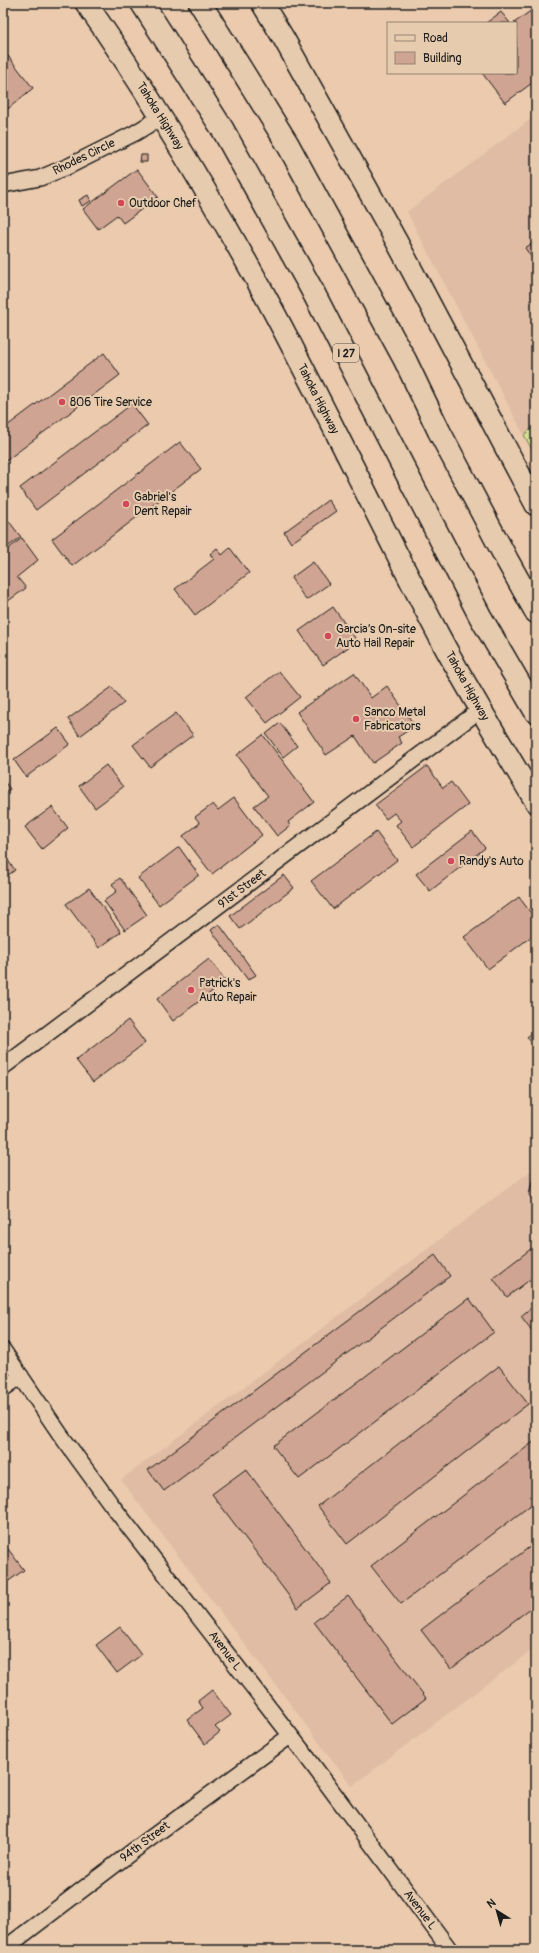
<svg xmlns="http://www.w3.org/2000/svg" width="539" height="1953" viewBox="0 0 539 1953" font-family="Pangolin,sans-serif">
<rect width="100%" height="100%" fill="#ebcaae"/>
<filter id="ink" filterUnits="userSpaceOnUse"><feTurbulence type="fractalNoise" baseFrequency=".025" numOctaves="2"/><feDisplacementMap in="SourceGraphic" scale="8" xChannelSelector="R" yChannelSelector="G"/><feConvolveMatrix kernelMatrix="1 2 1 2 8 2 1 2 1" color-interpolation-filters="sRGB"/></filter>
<g filter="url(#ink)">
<!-- built -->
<path fill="#dfbca3" d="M536 115V426L524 435 407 212Z
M536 1167V1647L352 1786 121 1480Z"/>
<!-- green -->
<path fill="#d3df92" stroke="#787e57" d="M536 425V457L524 435Z"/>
<!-- building -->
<path fill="#d0a492" stroke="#1c1c1c" d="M536 7V80L505 103 482 73H516V23H514Z
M501 12 510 23H486Z
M8 56 33 88 3 113V60Z
M141 155H147V162H140Z
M137 169 158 197 123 223 117 215 98 229 83 209Z
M88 195 91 201 82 206 79 200Z
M536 241V264L525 248Z
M104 353 120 375 3 463V429Z
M132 404 148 425 36 510 20 488Z
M180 442 201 469 72 566 52 539Z
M328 500 336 511 291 543 284 532Z
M4 515 21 537 3 550V516Z
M22 538 38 560 17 577 26 588 4 604 3 553Z
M217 548 222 555 230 548 249 573 195 615 175 589 214 559 210 554Z
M313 562 329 584 306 600 291 578Z
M333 607 357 641 323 665 299 631Z
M279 671 300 697 267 723 246 697Z
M354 673 371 698 387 686 415 726 398 737 402 743 373 763 355 736 326 755 297 712Z
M112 687 124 703 80 736 68 719Z
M176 713 193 735 150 767 133 745Z
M280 723 297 746 283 757 266 734Z
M58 728 70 744 26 777 14 760Z
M263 735 314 802 288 822 290 826 277 836 254 806 268 796 237 755Z
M106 765 123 787 95 808 79 786Z
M427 766 443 788 451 782 468 805 413 847 396 825 401 821 394 813 386 819 375 805Z
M3 780 10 789 3 795Z
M234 798 262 835 212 874 183 836 200 823 195 817 213 804 218 810Z
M52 807 68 828 42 849 25 827Z
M472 831 485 848 430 891 416 874Z
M376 832 397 860 333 909 311 881Z
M179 847 199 875 159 905 138 878Z
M3 854 15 870 3 879Z
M284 875 294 888 240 929 230 916Z
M120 878 147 915 125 930 104 901 117 891 112 884Z
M89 888 121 932 99 948 66 904Z
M519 897 536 920V933L488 969 464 937Z
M219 924 256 975 248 980 211 930Z
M209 959 226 981 173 1021 157 999Z
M128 1020 145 1043 93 1082 76 1060Z
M536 1030V1048L527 1037Z
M536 1178V1205L529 1195 532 1181Z
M536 1245V1275L507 1297 493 1278Z
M435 1255 450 1276 164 1491 148 1470Z
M469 1298 494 1332 299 1479 273 1446Z
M536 1304V1336L521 1316Z
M499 1366 528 1404 347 1544 318 1506Z
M536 1440V1501L401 1604 371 1566Z
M246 1469 331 1583 298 1608 212 1494Z
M536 1542V1604L451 1669 421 1630Z
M8 1549 24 1570 3 1585V1553Z
M348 1596 426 1698 392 1724 314 1622Z
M120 1627 141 1655 117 1673 96 1645Z
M212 1690 231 1715 215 1727 220 1732 205 1744 187 1720 203 1708 198 1701Z"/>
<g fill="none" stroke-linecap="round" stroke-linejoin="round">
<!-- minor casing -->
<g stroke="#1c1c1c" stroke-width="18">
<path id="minor" d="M3 185 40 178 69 166 135 133 161 117
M3 1067 480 710
M3 1350 60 1434 111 1504 301 1749 450 1950
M3 1389 21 1376
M3 1950 133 1851 290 1736"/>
</g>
<!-- secondary casing -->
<g stroke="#1c1c1c" stroke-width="24">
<path id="secondary" d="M86 3C150 95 208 192 262 290 326 407 382 529 445 647 474 700 505 751 536 802
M262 3 284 39 398 244 536 505"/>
</g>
<!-- motorway casing -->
<g stroke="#1c1c1c" stroke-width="25">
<path id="motorway" d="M142 3 223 130 311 288 480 616 536 712
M200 3 287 143 405 360 439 431 507 560 536 612"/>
</g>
<!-- minor -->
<use href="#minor" stroke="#e7cbae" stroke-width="15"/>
<!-- secondary -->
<use href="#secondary" stroke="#e7cbae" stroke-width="21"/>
<!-- motorway -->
<use href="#motorway" stroke="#e7cbae" stroke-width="22"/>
</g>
</g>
<!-- markers -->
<g fill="#d1495b" stroke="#e7cbae" stroke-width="1.5">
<circle cx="121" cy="203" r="4"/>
<circle cx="62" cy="402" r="4"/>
<circle cx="126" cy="504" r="4"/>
<circle cx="328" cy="636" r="4"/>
<circle cx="356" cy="719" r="4"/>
<circle cx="451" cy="861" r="4"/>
<circle cx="191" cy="990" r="4"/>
</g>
<g text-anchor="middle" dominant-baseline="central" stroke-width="4" stroke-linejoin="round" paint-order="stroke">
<!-- shield labels -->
<rect fill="#e7cbae" stroke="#595048" stroke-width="1" x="333" y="344" width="26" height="18" rx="3"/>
<g font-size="11" font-weight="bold" fill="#1c1c1c">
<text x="346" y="353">I 27</text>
</g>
<!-- street labels -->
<g font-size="12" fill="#1c1c1c" stroke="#e7cbae">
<text transform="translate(160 116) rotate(58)">Tahoka Highway</text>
<text transform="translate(84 157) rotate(-26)">Rhodes Circle</text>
<text transform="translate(318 399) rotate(63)">Tahoka Highway</text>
<text transform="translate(467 686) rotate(61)">Tahoka Highway</text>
<text transform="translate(242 889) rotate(-37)">91st Street</text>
<text transform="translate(225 1651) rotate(53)">Avenue L</text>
<text transform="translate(145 1842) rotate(-37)">94th Street</text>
<text transform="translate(420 1910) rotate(53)">Avenue L</text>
</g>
<!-- poi labels -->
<g font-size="12" fill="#1c1c1c" stroke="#e7cbae" text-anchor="start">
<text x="129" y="203">Outdoor Chef</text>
<text x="70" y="402">806 Tire Service</text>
<text x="134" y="497">Gabriel's<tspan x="134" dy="14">Dent Repair</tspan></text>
<text x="336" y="629">Garcia’s On-site<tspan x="336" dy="14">Auto Hail Repair</tspan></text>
<text x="364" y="712">Sanco Metal<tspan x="364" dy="14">Fabricators</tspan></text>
<text x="459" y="861">Randy's Auto</text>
<text x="199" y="983">Patrick's<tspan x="199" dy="14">Auto Repair</tspan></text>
</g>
</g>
<!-- margin -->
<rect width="539" height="1953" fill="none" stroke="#e7cbae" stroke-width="16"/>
<rect x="8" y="8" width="523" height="1937" fill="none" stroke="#1c1c1c" stroke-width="1.5" filter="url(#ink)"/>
<!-- legend -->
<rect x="387" y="22" width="130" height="52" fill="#e7cbae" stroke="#968574"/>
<rect x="395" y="35" width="20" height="6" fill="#e7cbae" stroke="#968574"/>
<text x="423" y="42" font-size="12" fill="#1c1c1c">Road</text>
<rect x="395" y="52" width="20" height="12" fill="#d0a492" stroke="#968574"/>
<text x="423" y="62" font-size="12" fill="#1c1c1c">Building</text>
<!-- north arrow -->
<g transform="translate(497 1911) rotate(323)" stroke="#e7cbae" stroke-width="3" paint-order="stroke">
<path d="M0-3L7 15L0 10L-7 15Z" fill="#1c1c1c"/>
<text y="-6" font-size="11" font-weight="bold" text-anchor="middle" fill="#1c1c1c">N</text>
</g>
</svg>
